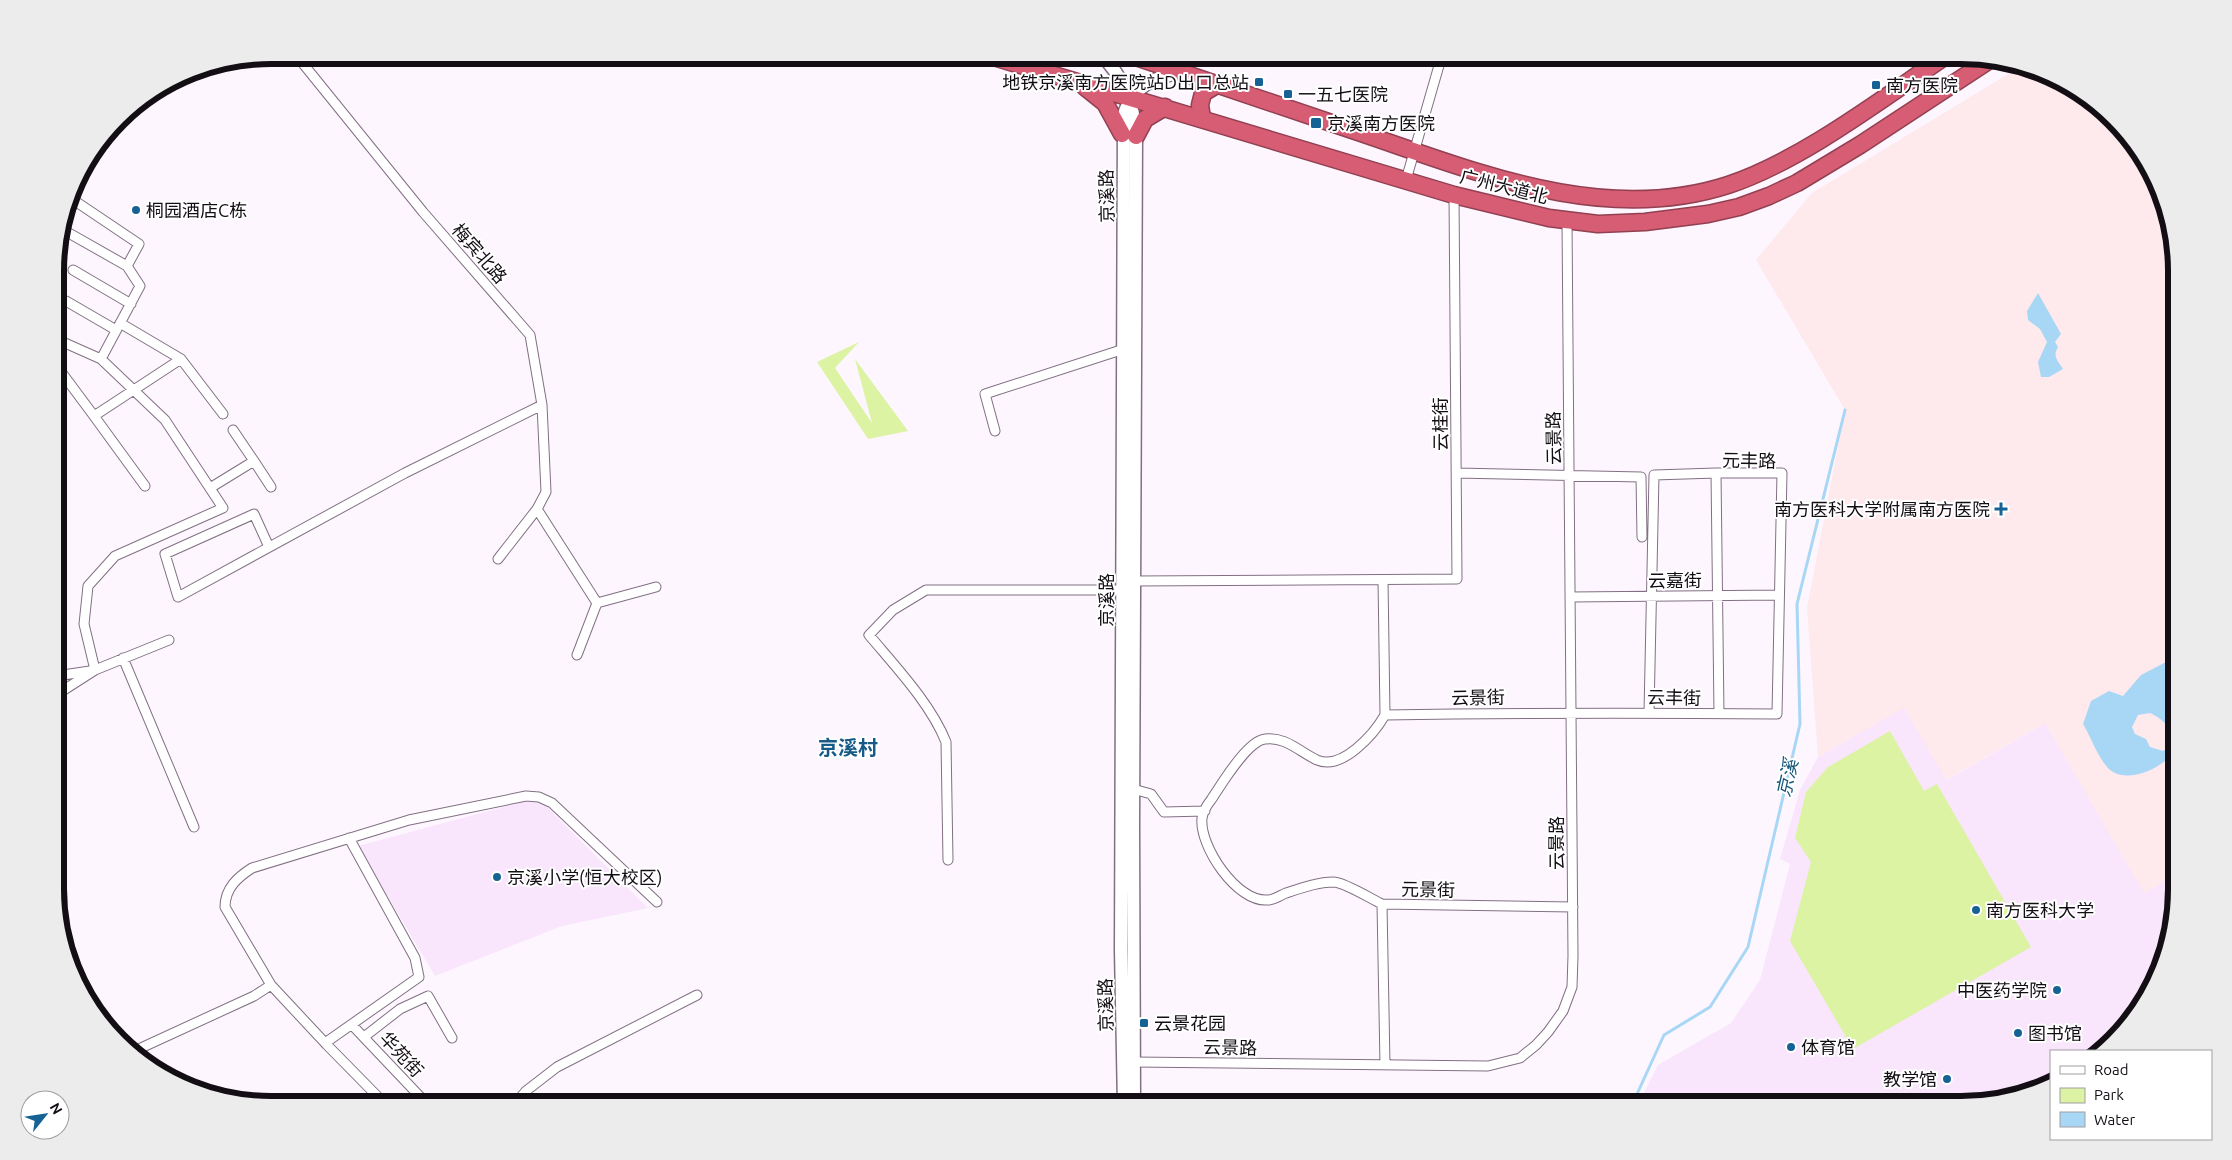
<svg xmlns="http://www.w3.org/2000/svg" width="2232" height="1160" viewBox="0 0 2232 1160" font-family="Ubuntu,'Noto Sans SC',sans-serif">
<rect width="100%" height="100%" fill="#fef6ff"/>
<!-- built -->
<path fill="#f9e5fc" d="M1904 707 1947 780 2045 723 2144 892 2177 875V890L2155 985 2123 1032 2101 1051H2051V1084L2031 1094 1976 1105H1638L1658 1065 1731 1023 1760 980 1790 864 1780 859 1800 790 1818 757Z
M522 802H542L648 908 562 926 435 976 358 846Z"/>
<!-- medical -->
<path fill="#fee9ed" d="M2018 68 2057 77 2104 109 2141 150 2175 242 2177 875 2144 893 2045 723 1946 780 1904 708 1818 757 1807 608 1845 410 1756 260 1812 193Z"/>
<!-- green -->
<path fill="#dcf3a3" d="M859 342 835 368 872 423 855 359 908 431 868 439 817 362Z
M1890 731 1924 791 1937 784 2031 947 1853 1049 1790 941 1811 862 1795 838 1806 792 1828 767Z"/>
<!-- water -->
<path fill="#a8d7f6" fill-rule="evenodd" d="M2038 293 2061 334 2055 342 2058 347C2052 357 2058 361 2063 369L2049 377H2041L2038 362 2047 342 2040 329 2028 320 2027 311Z
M2176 653C2176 681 2180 715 2177 743 2173 766 2125 787 2108 768 2097 756 2091 737 2083 724L2091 701 2109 691 2123 696 2141 675 2168 661ZM2150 713C2166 720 2181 737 2163 751L2150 747 2146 739 2135 734 2132 727 2138 715Z"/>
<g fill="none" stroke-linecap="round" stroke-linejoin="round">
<!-- stream -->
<path stroke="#a8d7f6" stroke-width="3" d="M1632 1105 1664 1035 1710 1007 1748 947 1800 724 1797 604 1845 410"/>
<!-- street casing -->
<g stroke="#817083" stroke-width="11">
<path id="street" d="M296 55 423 212 530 335 542 405 546 492 537 509 498 559
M1406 180 1442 55
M78 203 139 244 127 266 140 286 101 359
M67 232 127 266
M73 270 131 304
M66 301 116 330
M56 339 101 359 165 420 223 508 115 556 88 586 84 624 95 670
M181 359 223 414
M56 365 94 416 181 359 120 323
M94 416 145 486
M995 431 985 394 1124 349
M254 461 271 487
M1457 473 1641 477 1642 537
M210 488 254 461 233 430
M537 509 597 603
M269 547 254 514 165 554 178 597 405 473 542 405
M1383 580 1385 715
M1135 581 1457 579 1454 195
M1571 597 1779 595
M597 603 656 587
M577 655 597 603
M123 658 194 827
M56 676 90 671
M56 695 95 670 169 640
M1649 713 1654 475 1716 473
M1385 715C1516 713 1646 713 1777 714L1782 473H1716L1719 713
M1133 789 1151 794 1164 812 1205 811
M948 860 946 742C931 704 895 666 869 635L893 610 926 590H1123
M1382 904C1371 899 1346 883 1334 882 1318 882 1301 888 1286 893 1281 895 1274 900 1268 900 1237 903 1199 846 1202 818 1203 812 1207 805 1211 800 1221 785 1247 741 1265 739 1285 736 1300 752 1317 760 1342 771 1374 734 1385 715
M353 1026 428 1105
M364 1037 400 1009 428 996 452 1038
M325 1043 419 977 415 958 349 838
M130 1053 254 996 271 985
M1134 1062 1488 1066 1520 1058 1536 1045 1548 1032 1563 1011 1572 987 1573 956 1567 221
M1385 1065 1382 904 1573 907
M386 1105 327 1045 271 985 225 907C225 888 238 877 252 868L409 820 526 796 539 797 552 803 657 902
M514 1105 526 1091 557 1067 697 995"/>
</g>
<!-- secondary casing -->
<g stroke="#817083" stroke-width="15">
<path id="secondary" d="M1101 55C1124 77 1134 105 1136 136L1133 825 1134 1105
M1124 1105 1121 950 1124 114C1134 85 1153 78 1182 72"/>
</g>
<!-- highway casing -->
<g stroke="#924152" stroke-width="19">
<path id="highway" d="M987 55 1454 195 1549 218 1598 224 1645 222 1708 214 1739 207 1769 196 1797 183 1860 145 1988 61
M1130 55C1208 81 1286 107 1364 134 1479 173 1605 225 1728 185 1801 161 1883 98 1947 55
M1085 87 1105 103 1122 134
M1202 118 1200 105 1203 93 1218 84
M1136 136 1145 119 1165 107"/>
</g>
<!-- street -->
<use href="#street" stroke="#fff" stroke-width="9"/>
<!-- secondary -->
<use href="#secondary" stroke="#fff" stroke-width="12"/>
<!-- highway -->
<use href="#highway" stroke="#d65d73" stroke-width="16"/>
</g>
<!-- markers -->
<g fill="#176295" stroke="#fff" stroke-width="2">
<rect x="1254" y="77" width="10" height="10" rx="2.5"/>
<rect x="1871" y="80" width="10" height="10" rx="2.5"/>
<rect x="1283" y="89" width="10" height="10" rx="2.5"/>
<rect x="1310" y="117" width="12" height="12" rx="2.5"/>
<circle cx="136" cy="210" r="5"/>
<path d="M1998.5 501.5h5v5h5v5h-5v5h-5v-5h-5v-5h5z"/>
<circle cx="497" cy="877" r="5"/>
<circle cx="1976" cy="910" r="5"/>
<circle cx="2057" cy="990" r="5"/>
<rect x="1139" y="1018" width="10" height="10" rx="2.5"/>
<circle cx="2018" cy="1033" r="5"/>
<circle cx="1791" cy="1047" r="5"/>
<circle cx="1947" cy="1079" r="5"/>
</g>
<g text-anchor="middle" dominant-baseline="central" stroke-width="4" stroke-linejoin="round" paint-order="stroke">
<!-- poi labels -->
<g font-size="18" fill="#130d14" stroke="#fff" text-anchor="start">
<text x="1249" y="82" text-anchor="end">地铁京溪南方医院站D出口总站</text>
<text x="1886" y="85">南方医院</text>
<text x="1298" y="94">一五七医院</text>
<text x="1327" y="123">京溪南方医院</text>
<text x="146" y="210">桐园酒店C栋</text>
<text x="1990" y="509" text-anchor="end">南方医科大学附属南方医院</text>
<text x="507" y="877">京溪小学(恒大校区)</text>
<text x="1986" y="910">南方医科大学</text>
<text x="2047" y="990" text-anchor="end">中医药学院</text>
<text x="1154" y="1023">云景花园</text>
<text x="2028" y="1033">图书馆</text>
<text x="1801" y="1047">体育馆</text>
<text x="1937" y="1079" text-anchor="end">教学馆</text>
</g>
<!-- street labels -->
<g font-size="18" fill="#130d14" stroke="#fff">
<text transform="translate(1504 186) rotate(14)">广州大道北</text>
<text transform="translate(1106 196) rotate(-91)">京溪路</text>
<text transform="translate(480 253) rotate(49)">梅宾北路</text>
<text transform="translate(1440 424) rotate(-90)">云桂街</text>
<text transform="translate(1553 438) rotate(-91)">云景路</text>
<text transform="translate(1749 460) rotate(1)">元丰路</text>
<text x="1675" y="580">云嘉街</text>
<text transform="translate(1106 600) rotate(-90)">京溪路</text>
<text transform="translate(1478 697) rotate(-1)">云景街</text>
<text transform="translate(1674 697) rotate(1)">云丰街</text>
<text transform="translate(1556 843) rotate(-90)">云景路</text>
<text transform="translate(1428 889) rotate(1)">元景街</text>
<text transform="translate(1105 1005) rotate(-91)">京溪路</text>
<text transform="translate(1230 1047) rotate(1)">云景路</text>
<text transform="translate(402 1054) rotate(47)">华苑街</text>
</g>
<!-- water labels -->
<g font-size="19" font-style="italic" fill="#165779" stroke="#fff">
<text transform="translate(1787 778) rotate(-77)">京溪</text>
</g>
<!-- quarter labels -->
<g font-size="20" font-weight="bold" fill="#165a88" stroke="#fff">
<text x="848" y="747">京溪村</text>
</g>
</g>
<!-- crop -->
<path d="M0 0H2232V1160H0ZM271 64H1961A207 207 0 0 1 2168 271V889A207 207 0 0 1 1961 1096H271A207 207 0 0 1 64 889V271A207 207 0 0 1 271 64Z" fill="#ececec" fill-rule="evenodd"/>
<path fill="none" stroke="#130d14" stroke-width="6" d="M271 64H1961A207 207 0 0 1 2168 271V889A207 207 0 0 1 1961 1096H271A207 207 0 0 1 64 889V271A207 207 0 0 1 271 64Z"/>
<!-- legend -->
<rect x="2050" y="1050" width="162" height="90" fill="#ffffff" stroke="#a19ea1"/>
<rect x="2060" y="1066" width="25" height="8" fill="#ffffff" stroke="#a19ea1"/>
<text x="2094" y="1075" font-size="15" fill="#130d14">Road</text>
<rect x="2060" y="1088" width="25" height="15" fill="#dcf3a3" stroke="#a19ea1"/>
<text x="2094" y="1100" font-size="15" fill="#130d14">Park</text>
<rect x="2060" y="1112" width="25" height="15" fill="#a8d7f6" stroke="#a19ea1"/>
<text x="2094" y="1125" font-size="15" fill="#130d14">Water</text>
<!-- north arrow -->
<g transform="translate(45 1115) rotate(60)"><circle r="24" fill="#ffffff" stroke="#a19ea1"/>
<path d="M0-4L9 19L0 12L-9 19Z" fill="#176295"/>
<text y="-8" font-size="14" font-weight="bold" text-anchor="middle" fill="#130d14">N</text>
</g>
</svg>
